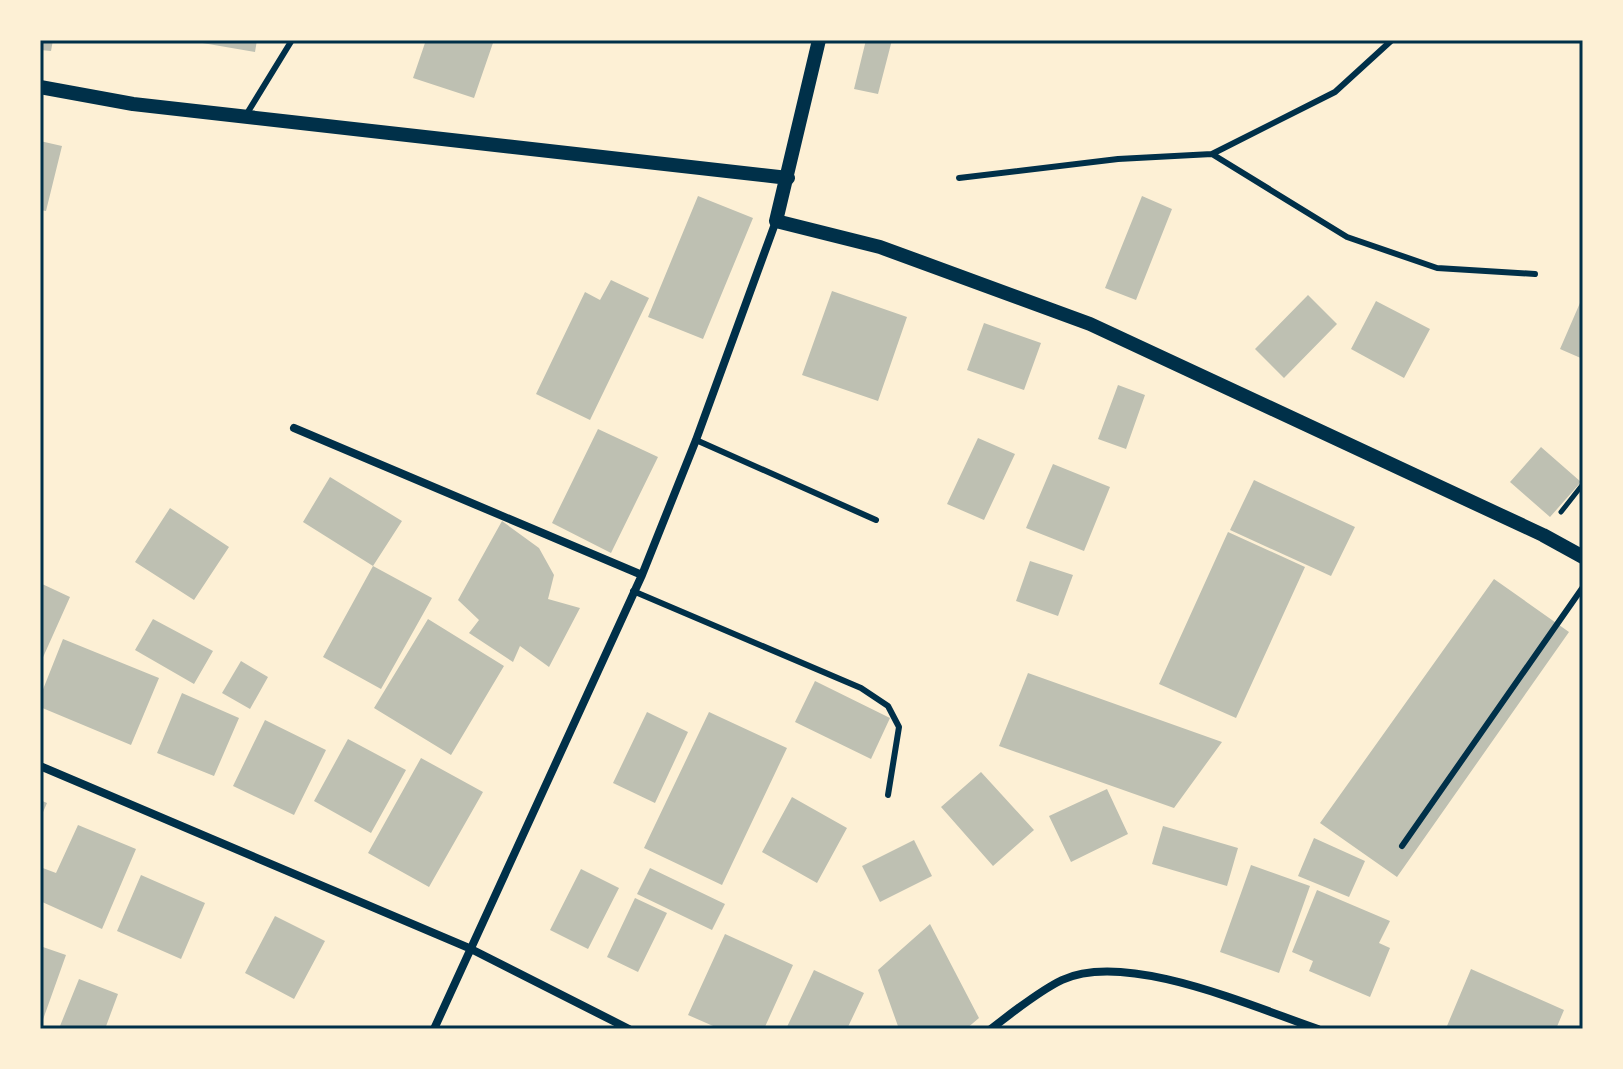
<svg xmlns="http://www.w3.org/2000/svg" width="1623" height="1069" viewBox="0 0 1623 1069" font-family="'Asap Condensed',sans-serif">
<rect width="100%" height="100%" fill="#fdf0d5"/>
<!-- building -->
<path fill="#bec0b2" d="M40 40H53L51 51 40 50Z
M185 40H257L255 52Z
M426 40H494L474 98 413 78Z
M866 40H892L878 94 854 89Z
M40 141 62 146 46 211 40 210Z
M698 196 753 218 703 339 648 317Z
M1142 196 1172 209 1136 300 1105 288Z
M611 280 649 298 590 420 536 394 585 292 600 300Z
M832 291 907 317 878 401 802 375Z
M1308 295 1337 324 1284 378 1255 349Z
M1583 296V359L1560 349Z
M1376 301 1430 329 1404 378 1351 349Z
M984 323 1041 343 1024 390 967 370Z
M1118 385 1145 395 1126 449 1098 439Z
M598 429 658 457 611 553 552 523Z
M978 438 1015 454 984 520 947 504Z
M1541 447 1581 482 1550 517 1510 482Z
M1053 464 1110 487 1084 551 1026 528Z
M330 477 402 521 373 566 303 522Z
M1254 480 1355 527 1331 576 1230 530Z
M170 508 229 547 194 600 135 562Z
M502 521 539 548 554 575 548 599 580 608 549 667 520 646 513 662 469 633 479 620 458 600Z
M1228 532 1305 567 1236 718 1159 684Z
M1030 561 1073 575 1058 616 1016 601Z
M373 566 432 598 381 689 323 657Z
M1494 579 1569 632 1397 877 1320 823Z
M40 583 70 597 40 664Z
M153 619 213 651 194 684 135 650Z
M428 619 504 666 451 755 374 708Z
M63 639 159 678 131 745 40 707V697Z
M241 661 268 677 250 709 222 693Z
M1028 673 1222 742 1174 808 999 746Z
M815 681 890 718 871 759 795 722Z
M182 693 239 718 214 776 157 753Z
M647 712 688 732 655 803 613 783Z
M709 712 787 748 722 885 644 848Z
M265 720 326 750 294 815 233 786Z
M348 739 406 770 371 833 314 801Z
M421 758 483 792 429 887 368 853Z
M981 772 1034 830 993 866 941 807Z
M1107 789 1128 834 1071 862 1049 816Z
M792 797 847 828 817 883 762 852Z
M40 800 47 803 40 819Z
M78 825 136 849 102 929 40 901V867L56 873Z
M1163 826 1238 848 1227 886 1152 864Z
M1314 838 1365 861 1349 897 1298 876Z
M914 840 932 876 880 902 862 866Z
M1251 865 1310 886 1279 973 1220 952Z
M650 868 725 904 712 930 637 894Z
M581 869 619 888 588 949 550 930Z
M141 875 205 903 181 959 117 931Z
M1317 890 1390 921 1379 943 1390 948 1370 997 1309 971 1313 961 1292 952Z
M635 898 667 913 638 972 607 957Z
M275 916 325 941 294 999 245 973Z
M930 924 979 1018 966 1029H899L878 970Z
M725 934 793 965 764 1029H720L688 1015Z
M40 946 66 955 40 1028Z
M1471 969 1564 1010 1556 1029H1456L1447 1026Z
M814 970 864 993 847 1029H786Z
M79 979 118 994 105 1029H67L60 1026Z"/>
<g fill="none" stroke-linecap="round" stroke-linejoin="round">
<!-- path -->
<path stroke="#003049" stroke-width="5" d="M1561 512 1583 484"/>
<!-- service -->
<path stroke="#003049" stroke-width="6" d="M246 115 292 40
M1212 154 1347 237 1437 268 1535 274
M959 178 1118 159 1212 154 1335 92 1392 40
M696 440 876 520
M633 591 861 688 888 706 899 727 888 795
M1402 846 1583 587"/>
<!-- minor -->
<path stroke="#003049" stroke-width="8" d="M294 428 642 575
M40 766 469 948 629 1029
M434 1029 642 575 696 440 776 221
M991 1029C1010 1014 1041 990 1062 980 1126 950 1253 1007 1318 1029"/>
<!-- tertiary -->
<path stroke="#003049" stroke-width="14" d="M819 40 776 221 880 247 1090 324 1543 535 1583 557
M40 87 133 104 788 178"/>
</g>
<!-- border -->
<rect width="1623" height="1069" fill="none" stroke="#fdf0d5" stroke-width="84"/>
<rect x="42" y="42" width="1539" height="985" fill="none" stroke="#003049" stroke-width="3"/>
</svg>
